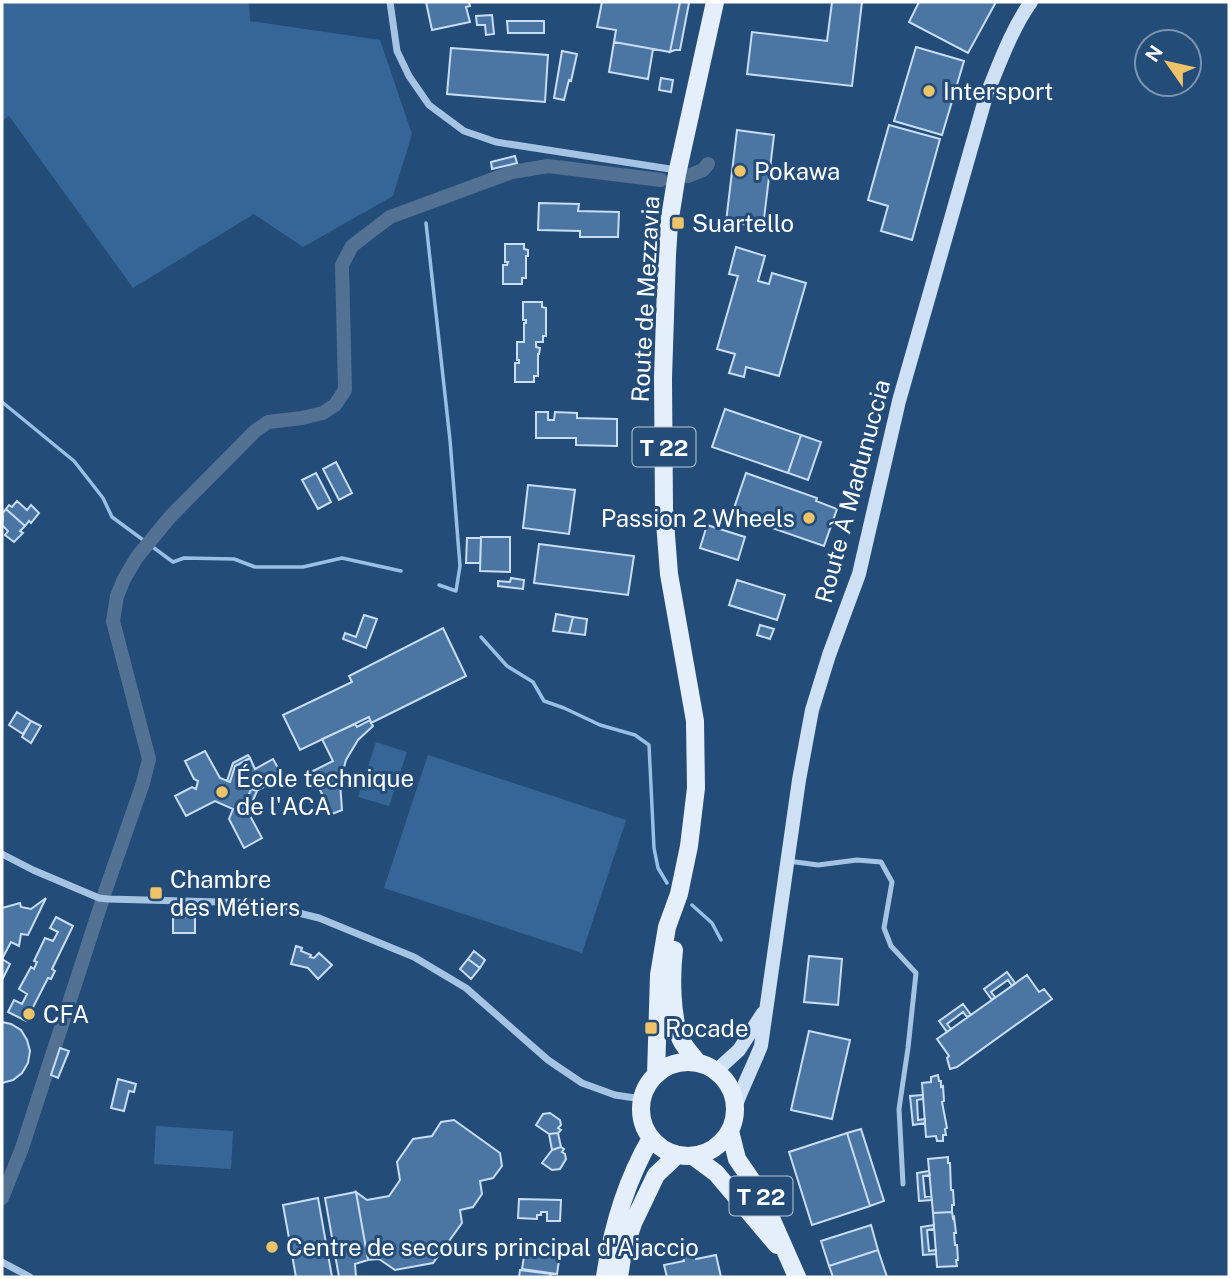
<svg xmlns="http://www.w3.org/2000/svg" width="1231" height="1279" viewBox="0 0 1231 1279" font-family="'Public Sans',sans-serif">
<rect width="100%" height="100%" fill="#234c79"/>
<!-- green -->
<path fill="#366697" d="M2 2H249L250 21 380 40 412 134 393 196 303 247 254 214 133 288 9 116 2 121Z
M376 742 407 752 389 806 358 797Z
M428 755 626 820 582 953 384 888Z
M156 1126 233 1131 231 1169 154 1164Z"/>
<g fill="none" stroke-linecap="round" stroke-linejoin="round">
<!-- stream -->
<path stroke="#99bfe5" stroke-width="3.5" d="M426 223 450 440 460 566 456 591 439 585
M2 402 74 461 103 498 112 517 173 562 184 558 234 559 255 567H303L342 558 401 571
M481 637 507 666 533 682 544 701 564 708 600 725 635 735 649 745 654 848 658 868 667 883
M692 905 712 923 721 940"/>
<!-- canal -->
<path stroke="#537192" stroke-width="14" d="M688 176 703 170 708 164
M2 1198 22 1148 106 889 143 783 149 759 113 621 117 596 124 579 137 557 170 517 255 431 268 422 302 418 323 413 335 405 345 390 342 265 352 246 390 217 512 172 548 166 661 180"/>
</g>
<!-- building -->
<path fill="#4b76a3" stroke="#c7ddf3" stroke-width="2" d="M426 2H469L470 6 466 7 470 22 432 30Z
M602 2H680L670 52 614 42 616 30 597 27Z
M680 2H687L689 3 680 50H675L670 52Z
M832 2H862L852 86 747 74 752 32 827 41Z
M919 2H996L968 53 909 22Z
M492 15 494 34 486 35 485 25H477L476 16Z
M507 21H544V33H508Z
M614 42 653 49 648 79 609 72Z
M916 47 964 61 942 135 894 121Z
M451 48 548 55 545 102 447 94Z
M562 51 577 54 571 81 569 80 564 100 554 98Z
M661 78 673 80 671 92 659 90Z
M889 125 940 139 912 240 881 231 888 206 868 200Z
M737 130 774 135 763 227 726 222Z
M515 156 517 163 492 169 491 162Z
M539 203 579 204 578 211 619 212 618 237H580V231L538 230Z
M505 244H524V249L528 250V256H526V278H522V284H503V265H507L508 262H505Z
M736 247 765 256 758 281 769 284 772 273 806 283 779 376 746 367 744 377 729 373 735 354 717 349 738 276 729 274Z
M523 302H542V307L546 308V336H543V342H536V347L540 348 539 354H538V376H534V382H515V363H519V360H517V342H524V323H526V320H523Z
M725 409 801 435 788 473 712 447Z
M536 412H548V420H554L555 412 577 413V418L617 419V446L576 445V438H536Z
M801 435 821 442 808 480 788 473Z
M336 462 352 493 339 500 323 469Z
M316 473 331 502 318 509 302 480Z
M746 473 817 498 816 501 837 509 824 546 732 514Z
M528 485 575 490 569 534 523 528Z
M17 501 27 510 31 505 39 513 31 523 29 521 25 526 6 509 9 505 12 507Z
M6 509 25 526 20 531 23 533 14 542 5 535 8 531 2 525 3 517 2 514Z
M707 525 745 537 738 560 700 548Z
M481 537H510V572L480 571Z
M467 538H481L480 563H466Z
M539 544 634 556 628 595 534 583Z
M511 578 524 580 523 589 498 586V581L510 582Z
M737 580 785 595 777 620 729 605Z
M556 614 573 617 569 633 553 631Z
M364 615 377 619 366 648 343 639 345 633 356 637Z
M573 617 587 619 585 635 569 633Z
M760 625 774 629 770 639 757 635Z
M443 628 466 676 371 723 369 717 300 750 283 715 352 682 349 676Z
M17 712 31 721 23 734 9 725Z
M370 720 373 726 358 740 346 760 340 782 342 810 332 814 311 772 333 761 322 739 355 724 357 727Z
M31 721 41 726 31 743 22 737Z
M205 751 220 778 230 782 235 766 250 758 255 769 273 759 283 777 258 790 251 789 243 810 248 812 262 838 244 848 229 819 233 809 215 801 186 816 175 796 192 787 196 789 198 781 194 779 185 761Z
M248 755 250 758 235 766 230 782 227 781 233 763Z
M251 789 257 791 248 812 243 810Z
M46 898 28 935 21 934 19 946 11 942 2 959 10 964 2 980V908L20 903 21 907 31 909Z
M173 916 195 917V933H173Z
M56 917 73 926 52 969 55 971 51 979 48 978 26 1021 8 1012 14 1000 22 1004 27 994 19 989 31 967 34 969 37 962 34 961 45 938 53 941 58 932 50 928Z
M296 946 302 948 301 951 311 955 310 957 314 958 319 953 332 965 318 979 308 968 291 964Z
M474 951 485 960 480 968 468 959Z
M809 956 842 959 838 1005 804 1002Z
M468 959 480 968 471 979 460 969Z
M1007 972 1015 983 1012 986 1008 980 991 992 995 997 992 1000 984 989Z
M1027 975 1039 992 1044 989 1052 999 957 1067 950 1069 947 1058 949 1056 937 1039Z
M963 1004 971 1015 967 1017 963 1012 947 1024 951 1029 947 1032 939 1021Z
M2 1022 11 1024 21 1030 27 1040 30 1051 28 1063 22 1073 13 1080 2 1083Z
M809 1031 850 1040 832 1119 791 1110Z
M60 1048 69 1051 58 1078 51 1075Z
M938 1075 939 1081H941V1087L943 1086 944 1101 942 1102 947 1128 945 1129 946 1135H943V1141H937L936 1136 926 1137 922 1083 931 1082V1077Z
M118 1079 136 1084 134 1092 129 1091 124 1111 111 1108Z
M923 1095V1099L917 1100 918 1120 925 1119V1123L913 1125 910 1096Z
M550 1113 560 1120 561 1125 558 1128 561 1130 558 1133 549 1134 536 1125 543 1114Z
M454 1120 500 1153 502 1166 493 1178 480 1181 482 1194 473 1207 460 1210 462 1223 433 1263 395 1270 379 1259 368 1260 356 1192 367 1200 389 1196 400 1180 397 1162 413 1139 432 1136 441 1122Z
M861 1129 884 1201 870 1206 847 1133Z
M558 1133 561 1147 552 1150 549 1134Z
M847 1133 870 1206 812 1225 789 1152Z
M561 1147 564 1149 562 1152 565 1154 566 1159 560 1169 552 1170 542 1163 552 1150Z
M948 1157V1163H950L951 1190H953L954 1205H952V1212L933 1213 928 1159Z
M929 1171 930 1175 923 1176 925 1197 931 1196 932 1200 919 1201 917 1173Z
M356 1192 368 1260 355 1264 356 1277H339L325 1198Z
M318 1198 332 1277H296L283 1205Z
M519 1199 561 1200 560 1221H547V1212H541V1215H537V1219L518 1218Z
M952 1212 953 1218 954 1217 956 1233H954L955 1245H957L958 1260H956L957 1266 937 1267 933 1213Z
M871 1225 878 1250 829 1266 821 1241Z
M934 1225V1229L927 1230 929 1251 936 1250V1254L923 1255 921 1227Z
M525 1250 560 1254 557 1274 522 1269Z
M878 1250 887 1277H833L829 1266Z
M695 1253 696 1259 716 1255 721 1277H667L664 1265 684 1261 683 1256Z
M520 1270 551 1274 550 1277H519Z"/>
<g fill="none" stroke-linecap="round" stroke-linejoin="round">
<!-- service -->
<path stroke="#a5c4e4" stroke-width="5" d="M788 861 818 865 857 860 881 862 892 882 884 928 891 946 916 973 908 1048 899 1109 903 1184"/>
<!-- minor -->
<path stroke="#a5c4e4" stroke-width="7" d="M390 2 397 51 409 76 429 105 464 131 496 142 670 169 676 173
M2 854 33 870 99 898 108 899 258 903 319 918 414 957 466 988 548 1060 582 1083 615 1095 642 1099
M2 1262 30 1277"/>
<!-- secondary -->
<path stroke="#cee0f4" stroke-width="14" d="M716 1071 739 1050 763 1013
M735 1107C743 1086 753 1066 761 1046L799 780 812 710 829 655 859 574 899 401 986 96C999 65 1011 30 1031 2"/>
<!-- primary -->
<path stroke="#e5effc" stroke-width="18" d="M674 950C671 975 671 1017 681 1040 685 1048 693 1056 698 1063
M641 1109a47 47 0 1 1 94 0a47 47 0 1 1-94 0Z
M656 1075 659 975 667 927 679 894 689 846 696 788 695 721 669 574 664 509 663 378 667 255 669 224 677 174 715 2
M730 1131 737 1159 759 1191 797 1277
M693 1156 716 1173 777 1245
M605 1277C612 1228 626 1181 651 1138
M619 1277 622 1258 633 1223 656 1175 677 1155"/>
</g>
<!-- markers -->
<g fill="#efc368" stroke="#234c79" stroke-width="2.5">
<circle cx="929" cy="91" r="7"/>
<circle cx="740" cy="171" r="7"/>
<rect x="671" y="216" width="14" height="14" rx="3.5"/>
<circle cx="809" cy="518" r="7"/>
<circle cx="222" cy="792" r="7"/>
<rect x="149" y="886" width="14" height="14" rx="3.5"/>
<circle cx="29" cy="1014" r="7"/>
<rect x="644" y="1021" width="14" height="14" rx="3.5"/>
<circle cx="272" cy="1247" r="7"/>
</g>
<g text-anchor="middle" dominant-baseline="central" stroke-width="6" stroke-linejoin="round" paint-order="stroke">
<!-- shield labels -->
<g fill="#234c79" stroke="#bdc9d7" stroke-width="2">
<rect x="632.5" y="427.5" width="63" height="39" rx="5"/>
<rect x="729.5" y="1176.5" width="63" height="39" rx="5"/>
</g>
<g font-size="23" font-weight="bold" fill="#fff">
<text x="664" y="447">T 22</text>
<text x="761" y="1196">T 22</text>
</g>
<!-- poi labels -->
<g font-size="24" fill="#fff" stroke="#234c79" text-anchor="start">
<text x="943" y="91">Intersport</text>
<text x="754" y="171">Pokawa</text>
<text x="692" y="223">Suartello</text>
<text x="795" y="518" text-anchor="end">Passion 2 Wheels</text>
<text x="236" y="778">École technique<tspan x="236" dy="28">de l'ACA</tspan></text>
<text x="170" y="879">Chambre<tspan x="170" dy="28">des Métiers</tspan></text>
<text x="43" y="1014">CFA</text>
<text x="665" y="1028">Rocade</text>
<text x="286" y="1247">Centre de secours principal d'Ajaccio</text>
</g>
<!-- street labels -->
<g font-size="24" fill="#fff" stroke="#234c79">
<text transform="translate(645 299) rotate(-87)">Route de Mezzavia</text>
<text transform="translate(852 491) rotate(-75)">Route À Madunuccia</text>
</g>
</g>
<!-- border -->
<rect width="1231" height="1279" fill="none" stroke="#ffffff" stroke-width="7"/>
<!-- north arrow -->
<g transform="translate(1168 63) rotate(304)"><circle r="33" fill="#234c79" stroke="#7b94af" stroke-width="2"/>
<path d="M0-5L12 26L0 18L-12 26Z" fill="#efc368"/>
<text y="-10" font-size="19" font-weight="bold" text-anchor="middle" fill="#ffffff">N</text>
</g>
</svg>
